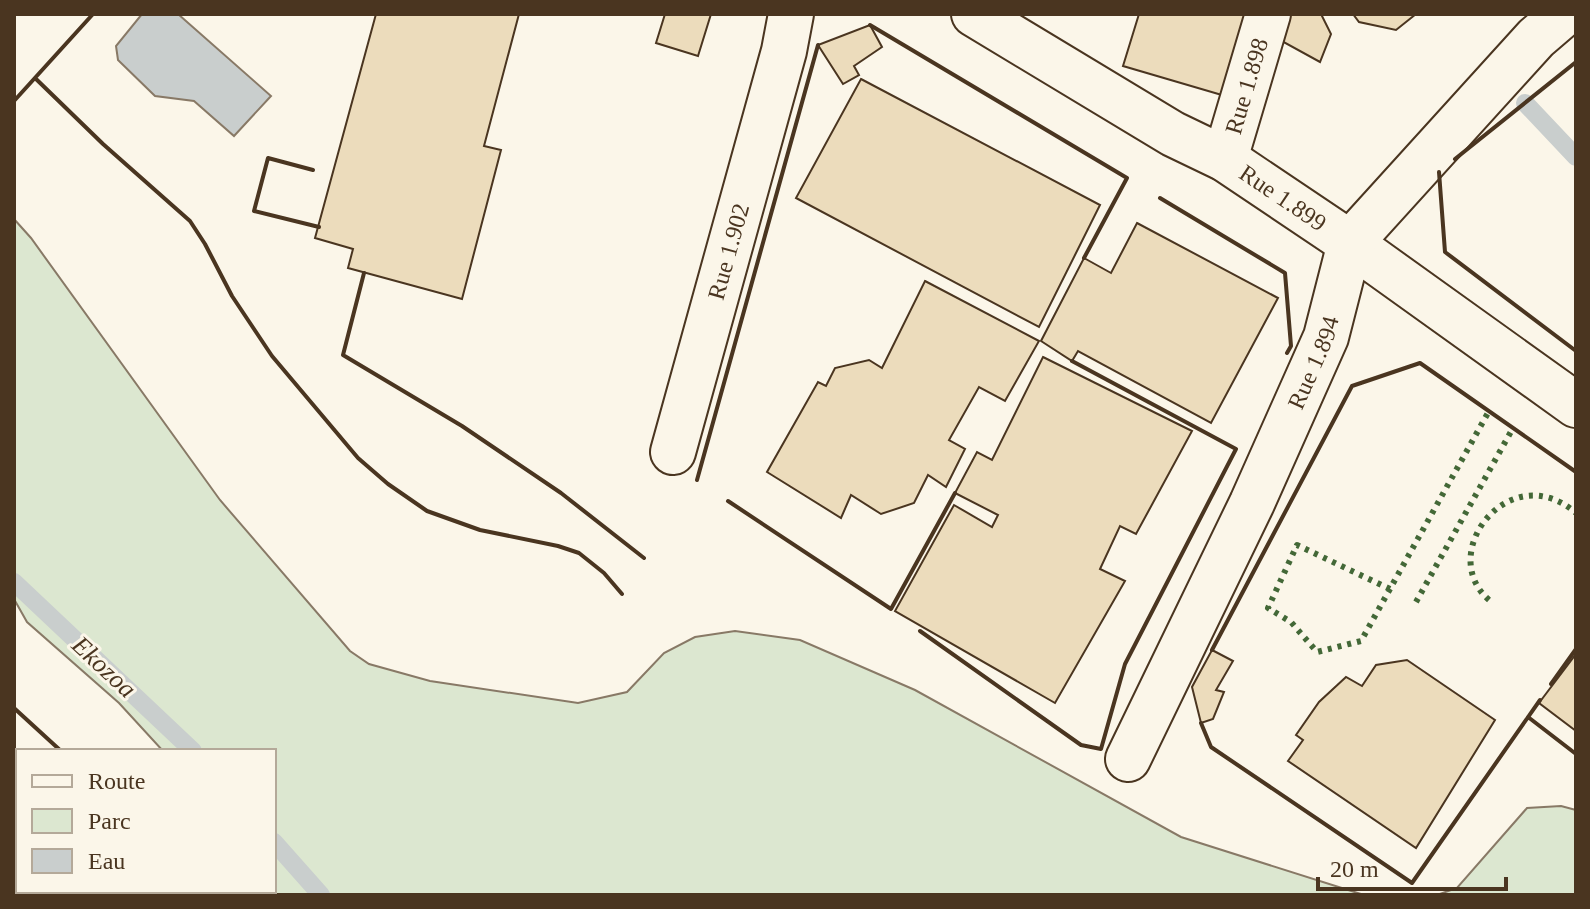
<svg xmlns="http://www.w3.org/2000/svg" width="1590" height="909" viewBox="0 0 1590 909" font-family="'Times New Roman',serif">
<rect width="100%" height="100%" fill="#fbf6e9"/>
<!-- green -->
<path fill="#dce7d0" stroke="#887966" stroke-width="2" d="M14 219 31 238 220 500 350 651 369 664 430 681 578 703 627 692 664 653 695 637 735 631 800 640 915 690 1181 837 1364 895H211V891H274V751H163L119 703 27 622 14 599Z
M1561 806 1576 810V895H1437L1457 888 1527 808Z"/>
<!-- water -->
<path fill="#c9cecd" stroke="#887966" stroke-width="2" d="M142 14H178L271 96 234 136 194 101 155 96 118 60 116 46Z"/>
<g fill="none" stroke-linecap="round" stroke-linejoin="round">
<!-- stream -->
<path stroke="#c9cecd" stroke-width="18" d="M1525 103 1576 157
M14 582 193 751
M274 842 321 895"/>
</g>
<!-- building -->
<path fill="#ecdcbc" stroke="#4a3520" stroke-width="2" d="M376 14H519L484 146 501 150 462 299 348 268 353 249 315 238Z
M665 14H711L698 56 656 43Z
M1139 14H1257L1232 98 1123 66Z
M1284 14H1321L1331 34 1320 62 1278 39Z
M1353 14H1416L1396 30 1359 22Z
M870 25 882 47 854 66 859 75 843 84 818 45Z
M861 79 1100 205 1039 327 796 198Z
M1137 223 1278 298 1211 423 1078 351 1072 361 1041 341 1084 258 1111 273Z
M925 281 1039 341 1005 401 979 387 949 440 965 449 946 487 928 475 914 503 881 514 851 495 841 518 767 472 818 382 826 386 835 368 869 360 882 368Z
M1043 357 1192 431 1136 534 1120 526 1100 569 1125 581 1055 703 895 611 954 505 992 527 998 515 955 493 977 452 992 460Z
M1212 650 1233 661 1216 690 1224 692 1213 719 1201 723 1192 687Z
M1576 654V731L1539 703Z
M1407 660 1495 720 1416 848 1288 761 1303 740 1296 735 1319 702 1346 677 1362 686 1376 665Z
M14 788 18 792V891H64L61 895H14Z"/>
<g fill="none" stroke-linecap="round" stroke-linejoin="round">
<!-- minor casing -->
<g stroke="#4a3520" stroke-width="48">
<g id="minor">
<path id="s1" d="M974 14 1173 134 1225 159 1350 243 1576 405"/>
<path id="s2" d="M1225 159 1268 14"/>
<path id="s3" d="M673 452 784 51 791 14"/>
<path id="s4" d="M1128 759 1252 503 1326 337 1350 243 1536 38 1564 14"/>
</g>
</g>
<!-- minor -->
<use href="#minor" stroke="#fbf6e9" stroke-width="44"/>
<!-- hedge -->
<path stroke="#436837" stroke-width="6" stroke-dasharray="4 6" stroke-linecap="butt" d="M1390 589 1297 545 1268 608 1291 622 1317 652 1361 641 1489 411
M1489 600C1435 553 1510 456 1576 513
M1416 602 1513 428"/>
<!-- wall -->
<path stroke="#4a3520" stroke-width="4" d="M870 25 1127 178 1084 258
M35 78 103 144 190 221 205 244 232 296 272 356 358 458 388 484 427 511 480 530 558 546 579 553 604 573 622 594
M14 101 93 14
M1455 159 1576 62
M313 170 268 158 254 211 319 227
M1439 172 1445 252 1576 351
M1160 198 1285 273 1291 346 1287 353
M364 273 343 355 462 426 561 493 644 558
M697 480 818 45
M728 501 891 609 955 493
M920 631 1081 745 1101 749 1125 664 1236 449 1072 361
M1212 650 1352 386 1420 363 1576 472
M1551 684 1576 649
M14 708 61 751
M1528 717 1576 754
M1201 723 1211 747 1412 883 1540 700
M124 895 128 891"/>
</g>
<g text-anchor="middle" dominant-baseline="central" stroke-width="6" stroke-linejoin="round" paint-order="stroke">
<!-- street labels -->
<g font-size="24" fill="#4a3520" stroke="#fbf6e9">
<text stroke="none"><textPath href="#s2" startOffset="76">Rue 1.898</textPath></text>
<text stroke="none"><textPath href="#s1" startOffset="360">Rue 1.899</textPath></text>
<text stroke="none"><textPath href="#s3" startOffset="208">Rue 1.902</textPath></text>
<text stroke="none"><textPath href="#s4" startOffset="438">Rue 1.894</textPath></text>
</g>
<!-- water labels -->
<g font-size="26" font-style="italic" fill="#4a3520" stroke="#fbf6e9">
<text transform="translate(104 667) rotate(43)">Ekozoa</text>
</g>
</g>
<!-- border -->
<rect width="1590" height="909" fill="none" stroke="#4a3520" stroke-width="32"/>
<!-- legend -->
<rect x="16" y="749" width="260" height="144" fill="#fbf6e9" stroke="#b4a999" stroke-width="2"/>
<rect x="32" y="775" width="40" height="12" fill="#fbf6e9" stroke="#b4a999" stroke-width="2"/>
<text x="88" y="789" font-size="24" fill="#4a3520">Route</text>
<rect x="32" y="809" width="40" height="24" fill="#dce7d0" stroke="#b4a999" stroke-width="2"/>
<text x="88" y="829" font-size="24" fill="#4a3520">Parc</text>
<rect x="32" y="849" width="40" height="24" fill="#c9cecd" stroke="#b4a999" stroke-width="2"/>
<text x="88" y="869" font-size="24" fill="#4a3520">Eau</text>
<!-- scale -->
<path d="M1318 877v12h188v-12" fill="none" stroke="#4a3520" stroke-width="4"/>
<text x="1330" y="877" font-size="24" fill="#4a3520" stroke="#fbf6e9" stroke-width="6" paint-order="stroke">20 m</text>
</svg>
